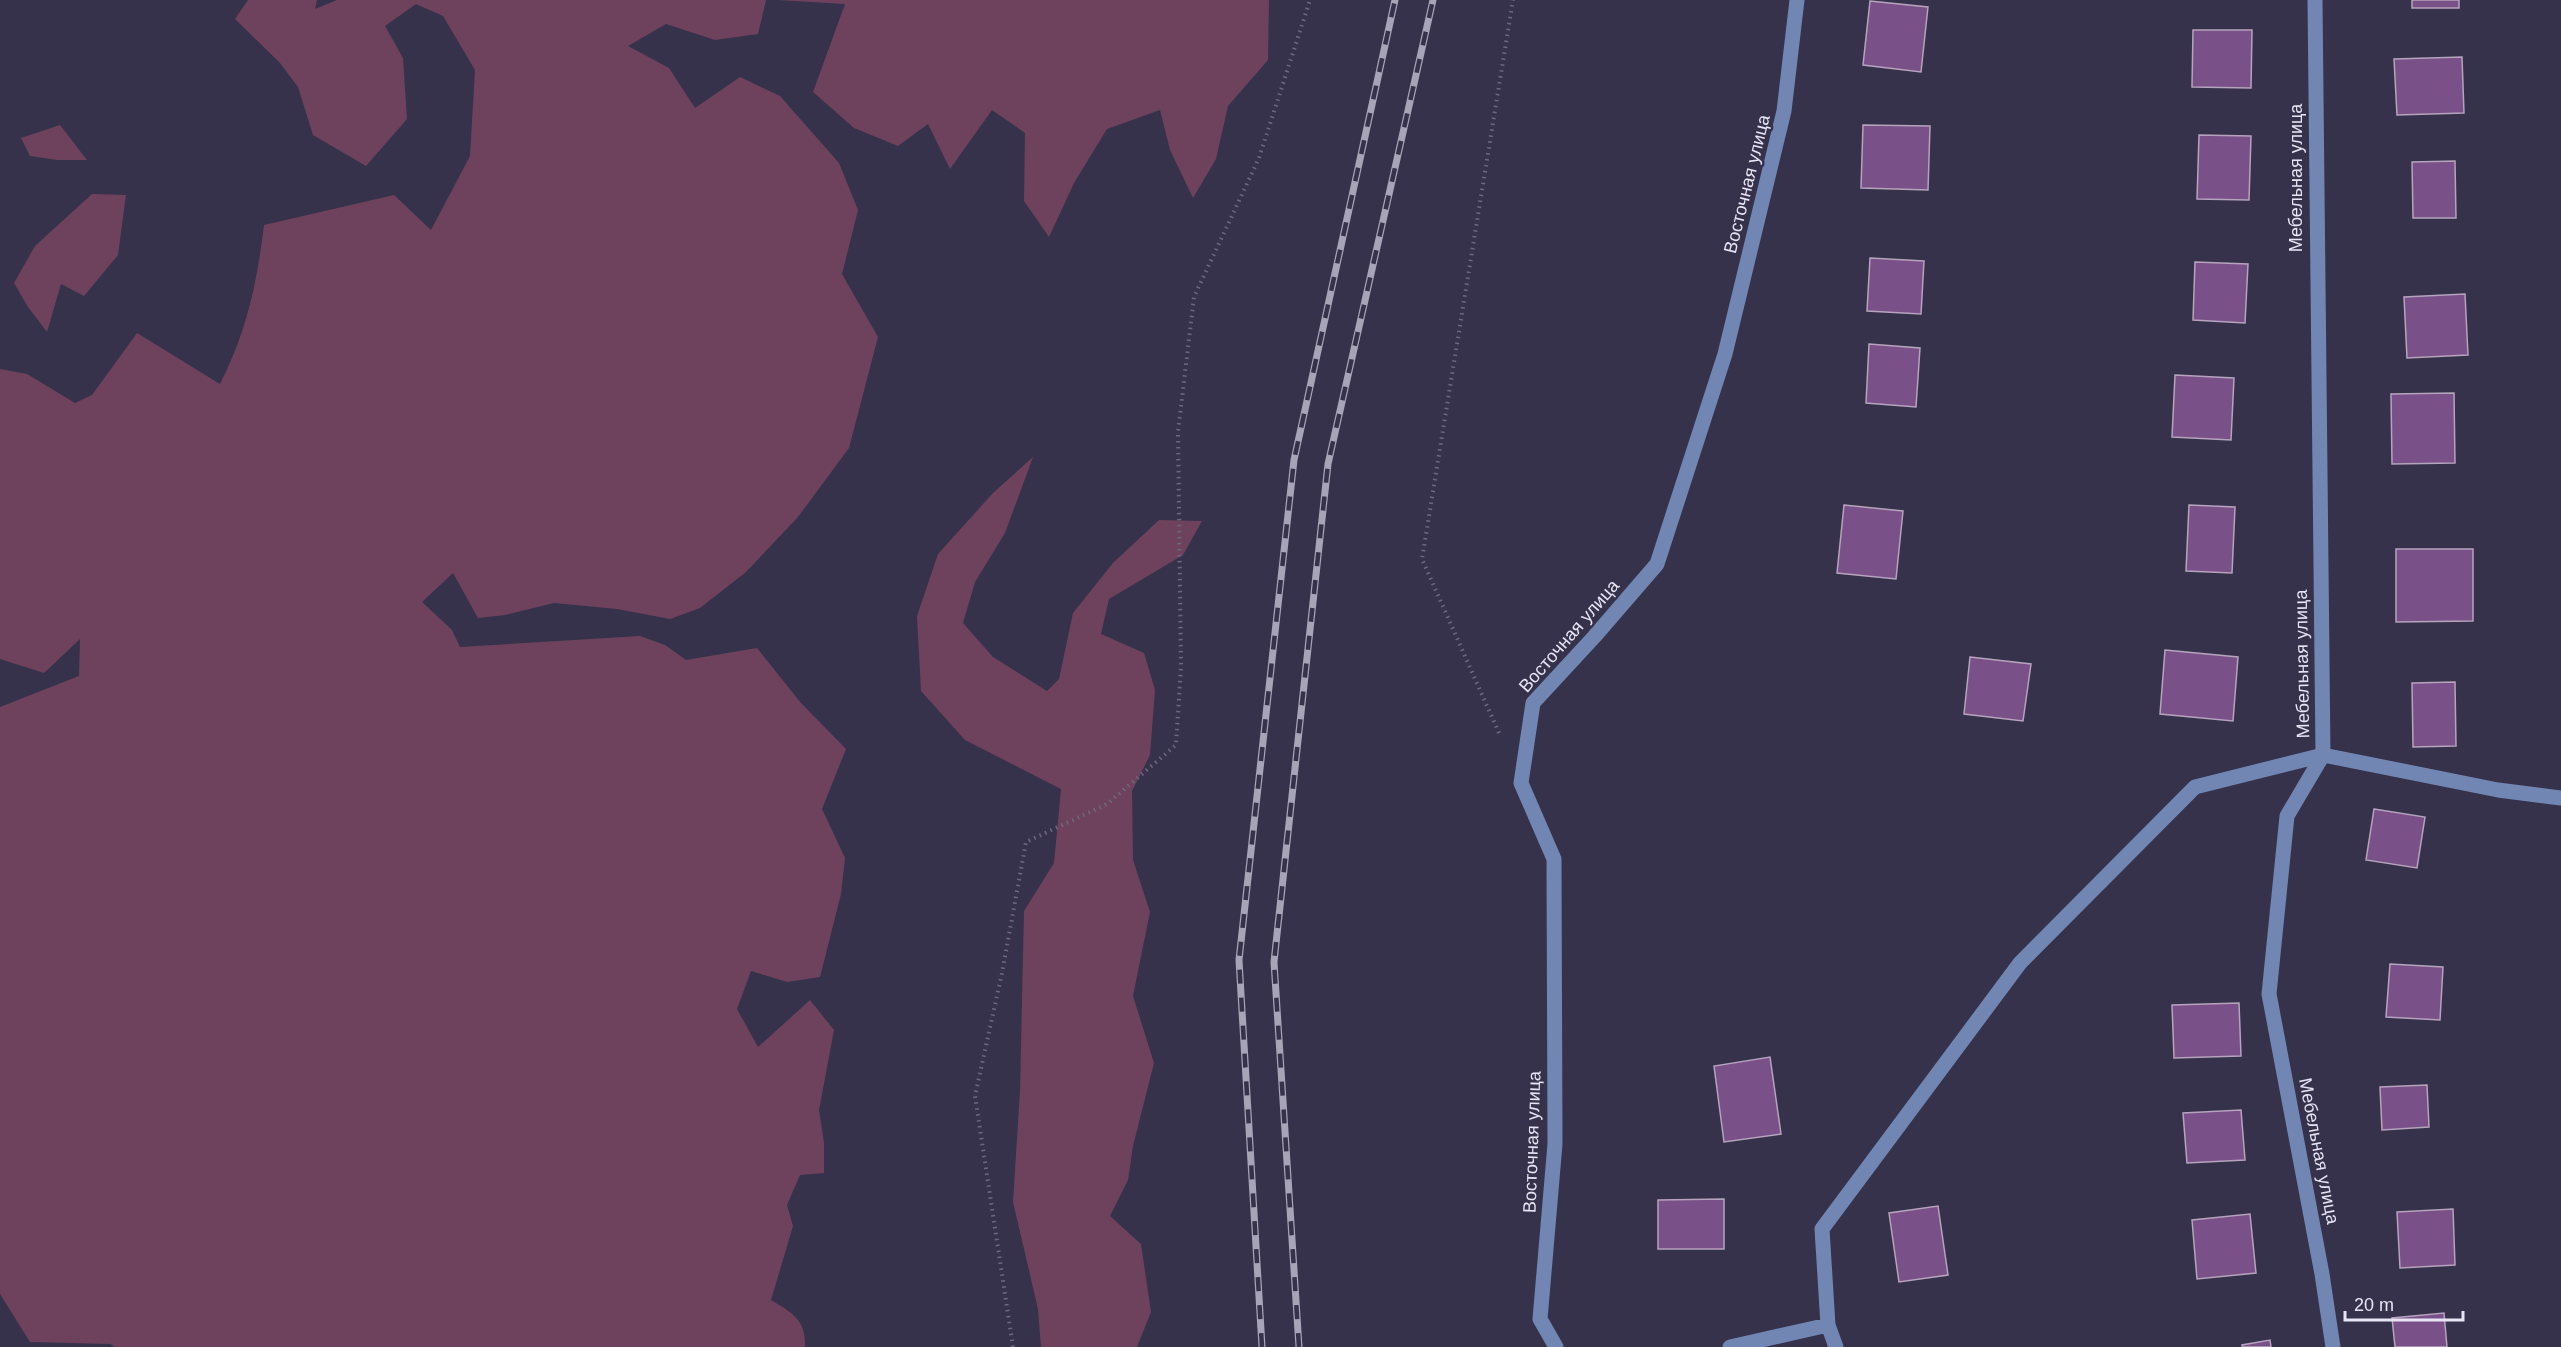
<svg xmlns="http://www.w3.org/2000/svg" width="2561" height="1347" viewBox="0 0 2561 1347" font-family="Arial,sans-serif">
<rect width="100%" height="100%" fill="#36324b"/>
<!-- green -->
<path fill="#6e425c" d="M248 0H317L315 9 337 0H766L758 34 715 40 666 24 628 46 669 68 695 108 740 77 780 96 839 163 858 210 842 274 878 337 849 448 798 517 746 572 700 608 670 619 617 609 554 603 505 615 478 618 453 573 422 602 452 630 460 647 640 636 665 645 686 660 757 648 801 703 846 749 822 809 845 858 841 894 820 977 787 982 751 971 737 1009 758 1047 810 1000 834 1030 819 1110 824 1143V1173L800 1175 787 1205 793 1226 771 1300C792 1313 806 1319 805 1347H115L110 1344 30 1342 0 1294V707L79 676 80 639 44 673 0 659V369L27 374 75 403 92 395 137 333 220 384C247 331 257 283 264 225L394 195 431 230 470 156 475 70 443 16 416 4 385 26 403 58 407 119 366 166 313 135 298 87 280 63 235 19Z
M777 0H1269L1268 60 1228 106 1216 159 1193 198 1170 150 1160 110 1107 129 1074 183 1049 237 1024 201 1025 133 992 110 950 169 928 124 898 146 854 128 813 92 845 4Z
M60 125 87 160H57L30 156 21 138Z
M92 194 126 195 118 255 84 296 61 284 47 332 28 307 14 283 35 246Z
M1033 457 1005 533 975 582 963 623 993 657 1047 691 1059 679 1073 613 1113 563 1159 520 1202 521 1183 555 1109 599 1101 634 1144 653 1155 690 1150 755 1132 791 1133 860 1150 912 1133 996 1154 1063 1133 1146 1128 1180 1110 1216 1141 1244 1151 1312 1137 1347H1041L1038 1309 1013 1202 1020 1091 1024 911 1054 863 1061 789 965 740 921 691 917 616 938 554 993 493Z"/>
<!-- building -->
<path fill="#7a5088" stroke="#b6a3bd" stroke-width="1.5" d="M2412 0H2459V8H2412Z
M1870 1 1928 7 1921 72 1863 65Z
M2193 30H2252L2251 88 2192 87Z
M2462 57 2464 113 2397 115 2394 59Z
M1863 125 1930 126 1928 190 1861 188Z
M2199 135 2251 136 2249 200 2197 199Z
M2455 161 2456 218H2413L2412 162Z
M1870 258 1924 261 1921 314 1867 311Z
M2195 262 2248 264 2245 323 2193 320Z
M2465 294 2468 355 2407 358 2404 297Z
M1869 344 1920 348 1916 407 1866 403Z
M2175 375 2234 378 2231 440 2172 437Z
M2454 393 2455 463 2392 464 2391 394Z
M1844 505 1903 511 1896 579 1837 573Z
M2189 505 2235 507 2232 573 2186 571Z
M2396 549H2473V621L2396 622Z
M2165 650 2238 657 2233 721 2160 714Z
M1970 657 2031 664 2023 721 1964 714Z
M2455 682 2456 746 2413 747 2412 683Z
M2374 809 2425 817 2417 868 2366 860Z
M2390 964 2443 967 2440 1020 2386 1017Z
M2239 1003 2241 1056 2174 1058 2172 1005Z
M1770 1057 1781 1134 1724 1142 1714 1066Z
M2427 1085 2429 1127 2382 1130 2380 1087Z
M2241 1110 2245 1160 2187 1163 2183 1113Z
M1724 1199V1249H1658V1200Z
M1938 1206 1948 1275 1899 1282 1889 1213Z
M2453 1209 2455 1265 2400 1268 2397 1212Z
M2250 1214 2256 1273 2197 1279 2192 1220Z
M2444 1313 2447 1347H2395L2392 1318Z
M2270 1340 2271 1347H2242V1345Z"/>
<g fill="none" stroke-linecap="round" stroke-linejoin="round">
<!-- path -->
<path stroke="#6c697f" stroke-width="4" stroke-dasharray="1.5 4.5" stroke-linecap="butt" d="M1499 733 1422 559 1513 0
M1013 1347 975 1096 1002 973 1026 842 1107 804 1176 745 1181 666 1178 432 1194 297 1259 158 1310 0"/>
<!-- minor -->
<path stroke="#7186b2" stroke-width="15" d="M2315 0 2323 755 2287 816 2269 994 2322 1274 2333 1347
M1828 1325 1822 1229 2020 963 2195 787 2323 755 2498 790 2561 798
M1556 1347 1540 1319 1555 1144 1554 859 1521 783 1533 703 1594 637 1657 564 1725 354 1784 111 1797 0
M1730 1347 1828 1325 1836 1347"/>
<!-- rail casing -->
<g stroke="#a7a4b7" stroke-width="7">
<path id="rail" d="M1262 1347 1239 960 1294 460 1395 0
M1299 1347 1274 962 1328 464 1433 0"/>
</g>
<!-- rail -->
<use href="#rail" stroke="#36324b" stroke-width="4.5" stroke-dasharray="14" stroke-linecap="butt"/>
</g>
<g text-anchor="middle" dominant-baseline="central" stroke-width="5" stroke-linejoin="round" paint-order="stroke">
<!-- street labels -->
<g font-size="18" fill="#e7e5f5" stroke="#36324b">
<text transform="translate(2296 178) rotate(-90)">Мебельная улица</text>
<text transform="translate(1747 184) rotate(-76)">Восточная улица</text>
<text transform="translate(1569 636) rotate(-49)">Восточная улица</text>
<text transform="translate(2302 664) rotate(-91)">Мебельная улица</text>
<text transform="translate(1532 1142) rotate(-88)">Восточная улица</text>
<text transform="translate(2319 1151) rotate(79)">Мебельная улица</text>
</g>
</g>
<!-- scale -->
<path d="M2345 1311v9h118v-9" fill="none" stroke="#e7e5f5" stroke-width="3"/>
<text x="2354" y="1311" font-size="18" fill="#e7e5f5" stroke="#36324b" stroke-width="4.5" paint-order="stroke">20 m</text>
</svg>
